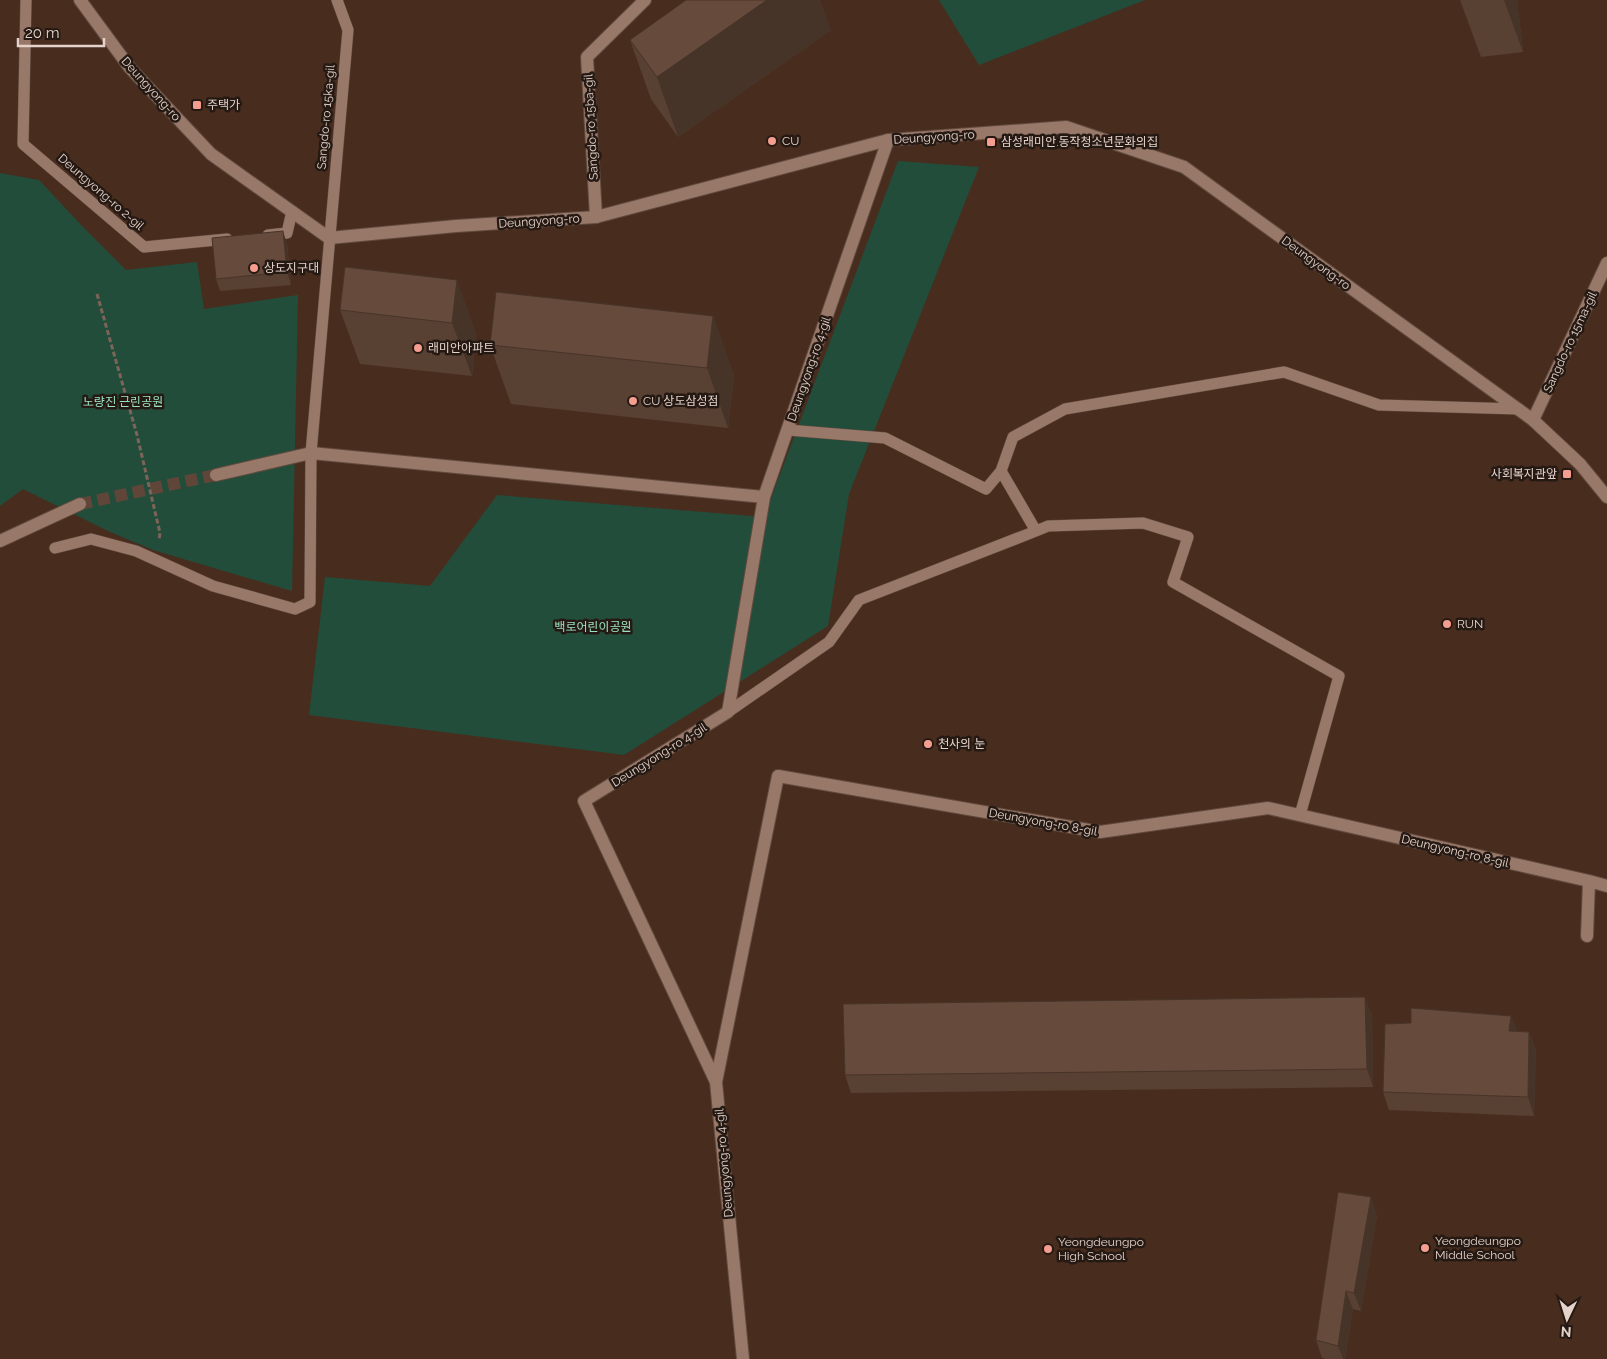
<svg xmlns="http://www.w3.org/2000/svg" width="1607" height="1359" viewBox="0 0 1607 1359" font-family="Raleway,'Noto Sans KR',sans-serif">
<rect width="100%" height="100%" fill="#482d1f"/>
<!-- green -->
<path fill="#224d3b" d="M939 0H1145L979 65Z
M898 161 979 167 849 494 828 626 624 755 309 715 325 577 430 586 497 495 764 517Z
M0 173 39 180 83 227 126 270 197 262 204 309 298 295 292 591 153 550 108 531 23 489 0 506Z"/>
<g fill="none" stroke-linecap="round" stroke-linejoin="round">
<!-- street-tunnel -->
<path stroke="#604639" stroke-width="12" stroke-dasharray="12 6" stroke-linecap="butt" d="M80 504 216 475"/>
<!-- lane casing -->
<g stroke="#614a3e" stroke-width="12">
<path id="lane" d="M26 0 23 144 144 247 227 239
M268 235 287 233 292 211
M788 430 885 438 986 489 1001 471
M1036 531 1001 471 1013 437 1065 409 1284 372 1379 405 1519 409
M55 548 91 539 136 551 213 586 295 609 310 602 311 453 348 30 337 0
M728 712 829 642 859 600 1036 531 1048 526 1143 523 1188 537 1173 582 1339 676 1300 815"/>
</g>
<!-- street casing -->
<g stroke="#614a3e" stroke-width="14">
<path id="street" d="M596 217 587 57 645 0
M1533 420 1607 263
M216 475 311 453 764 497
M0 541 80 504
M1589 881 1607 886
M716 1082 778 776 1100 832 1268 808 1589 881 1587 936
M743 1359 716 1082 584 801 728 712 764 497 888 140"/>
</g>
<!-- secondary casing -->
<g stroke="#614a3e" stroke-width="14">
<path id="secondary" d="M80 0 130 68 211 154 329 238 456 226 596 217 888 140 1066 127 1184 167 1533 420 1580 464 1607 497"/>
</g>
<!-- path -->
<path stroke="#7c6458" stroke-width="3" stroke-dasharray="5 2.5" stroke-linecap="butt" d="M97 294 137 435 160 533 159 540"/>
<!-- lane -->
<use href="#lane" stroke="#987869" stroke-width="11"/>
<!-- street -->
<use href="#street" stroke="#987869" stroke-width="12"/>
<!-- secondary -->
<use href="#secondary" stroke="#987869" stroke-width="12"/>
</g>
<!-- wall -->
<path fill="#584033" d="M1460 0H1517L1523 52 1481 57Z
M831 30 678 137 651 99 630 40Z
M287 244 291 285 220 291 216 279Z
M345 267 476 333 472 376 360 364 340 310Z
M713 316 734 376 728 428 511 404 490 345Z
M1372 1015 1373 1087 851 1093 845 1075Z
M1511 1016 1517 1031 1529 1032 1536 1050 1534 1116 1389 1110 1383 1092 1411 1023Z
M1377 1215 1361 1311 1353 1309 1345 1359H1326L1322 1358 1316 1340Z"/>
<!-- shaded-wall -->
<path fill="#473429" d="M767 0H820L831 30 678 137 657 77Z
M1504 0H1517L1523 52Z
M283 231 287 244 291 285 287 272Z
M457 280 476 333 472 376 452 323Z
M713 316 734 376 728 428 707 368Z
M1365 997 1372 1015 1373 1087 1367 1069Z
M1511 1016 1518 1034 1509 1031Z
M1529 1032 1536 1050 1534 1116 1528 1097Z
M1371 1197 1377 1215 1361 1311 1354 1293Z
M1346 1291 1353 1309 1345 1359H1343L1338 1346Z"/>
<!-- building -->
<path fill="#664a3b" stroke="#473429" d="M686 0H767L657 77 630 40Z
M283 231 287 272 216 279 212 238Z
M345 267 457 280 452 323 340 310Z
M496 292 713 316 707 368 490 345Z
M1365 997 1367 1069 845 1075 843 1004Z
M1411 1008 1511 1016 1509 1031 1529 1032 1528 1097 1383 1092 1385 1024 1411 1023Z
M1338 1192 1371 1197 1354 1293 1346 1291 1338 1346 1316 1340Z"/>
<!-- markers -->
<g fill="#f59d8e" stroke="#251913" stroke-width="2">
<rect x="192" y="100" width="10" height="10" rx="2.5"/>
<circle cx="772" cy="141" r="5"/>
<rect x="986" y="137" width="10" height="10" rx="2.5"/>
<circle cx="254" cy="268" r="5"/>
<circle cx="418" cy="348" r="5"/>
<circle cx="633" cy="401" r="5"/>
<rect x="1562" y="469" width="10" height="10" rx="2.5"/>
<circle cx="1447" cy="624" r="5"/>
<circle cx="928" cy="744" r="5"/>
<circle cx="1425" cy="1248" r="5"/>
<circle cx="1048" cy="1249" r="5"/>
</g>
<g text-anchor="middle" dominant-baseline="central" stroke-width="5" stroke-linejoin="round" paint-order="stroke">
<!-- street labels -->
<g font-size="12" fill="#e5d3cb" stroke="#251913">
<text transform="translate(151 89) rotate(48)">Deungyong-ro</text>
<text transform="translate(326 117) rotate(-85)">Sangdo-ro 15ka-gil</text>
<text transform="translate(591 127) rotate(-93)">Sangdo-ro 15ba-gil</text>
<text transform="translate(934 137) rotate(-4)">Deungyong-ro</text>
<text transform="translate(101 192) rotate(41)">Deungyong-ro 2-gil</text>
<text transform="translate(539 221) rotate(-4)">Deungyong-ro</text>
<text transform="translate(1316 263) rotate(36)">Deungyong-ro</text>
<text transform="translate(1570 342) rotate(-65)">Sangdo-ro 15ma-gil</text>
<text transform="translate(809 369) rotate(-71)">Deungyong-ro 4-gil</text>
<text transform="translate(659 755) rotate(-32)">Deungyong-ro 4-gil</text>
<text transform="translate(1043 822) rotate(10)">Deungyong-ro 8-gil</text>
<text transform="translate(1455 851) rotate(13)">Deungyong-ro 8-gil</text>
<text transform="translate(724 1163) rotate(-95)">Deungyong-ro 4-gil</text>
</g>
<!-- poi labels -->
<g font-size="12" fill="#e5d3cb" stroke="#251913" text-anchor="start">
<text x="207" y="105">주택가</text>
<text x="782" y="141">CU</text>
<text x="1001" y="142">삼성래미안.동작청소년문화의집</text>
<text x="264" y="268">상도지구대</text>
<text x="428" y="348">래미안아파트</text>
<text x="643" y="401">CU 상도삼성점</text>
<text x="1557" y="474" text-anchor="end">사회복지관앞</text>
<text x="1457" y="624">RUN</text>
<text x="938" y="744">천사의 눈</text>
<text x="1435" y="1241">Yeongdeungpo<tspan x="1435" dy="14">Middle School</tspan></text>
<text x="1058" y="1242">Yeongdeungpo<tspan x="1058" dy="14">High School</tspan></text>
</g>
<!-- park labels -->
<g font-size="12" fill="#98e2c0" stroke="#251913">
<text x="123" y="402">노량진 근린공원</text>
<text x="593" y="627">백로어린이공원</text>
</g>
</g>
<!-- north arrow -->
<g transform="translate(1567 1319) rotate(184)" stroke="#251913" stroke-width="4" paint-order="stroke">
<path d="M0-4L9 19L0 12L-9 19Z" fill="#e5d3cb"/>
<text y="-8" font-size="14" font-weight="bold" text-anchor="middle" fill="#e5d3cb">N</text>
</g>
<!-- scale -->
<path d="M18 38v8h86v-8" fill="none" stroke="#e5d3cb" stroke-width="2.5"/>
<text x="25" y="38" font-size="15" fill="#e5d3cb" stroke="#251913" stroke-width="4" paint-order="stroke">20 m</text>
</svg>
